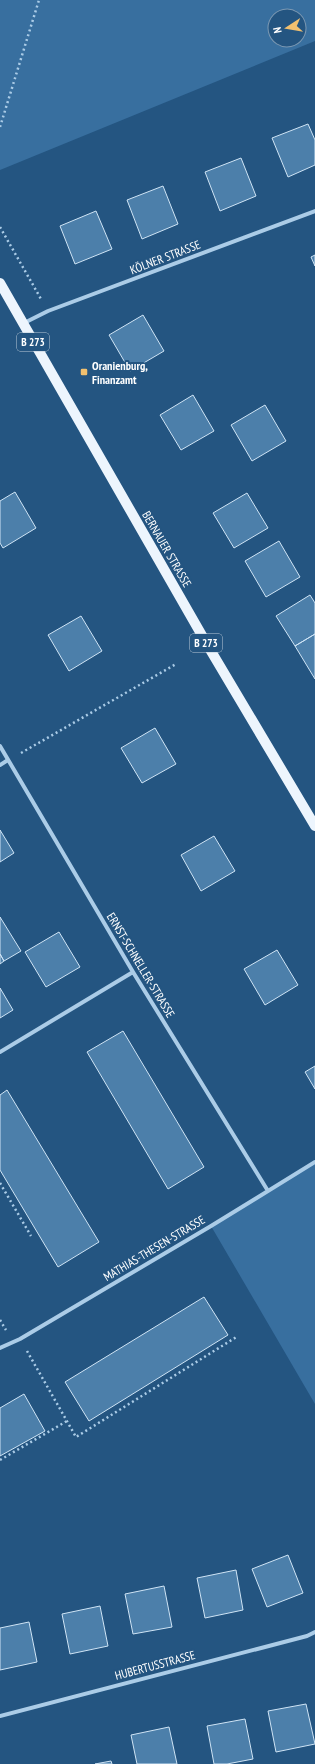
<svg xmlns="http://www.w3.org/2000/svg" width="315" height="1764" viewBox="0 0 315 1764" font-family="'PT Sans Narrow',sans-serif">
<rect width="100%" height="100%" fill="#245581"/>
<!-- green -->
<path fill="#386f9f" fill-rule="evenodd" d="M0 0H315V41L0 170ZM275 16H299V40H275Z
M315 1162V1404L211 1226Z"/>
<!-- building -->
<path fill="#4c7faa" stroke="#cfe4f5" d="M308 124 315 140V165L288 177 272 138Z
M241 158 256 196 220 211 205 172Z
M163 186 178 224 142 239 127 200Z
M96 211 112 249 75 264 60 226Z
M315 255V266L311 257Z
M143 315 164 351 130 371 109 335Z
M193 395 214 431 181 450 160 415Z
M265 405 286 441 252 461 231 425Z
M15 492 36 528 3 548 0 543V501Z
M247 493 268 528 234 548 213 513Z
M279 541 300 577 266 597 245 561Z
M310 595 315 603V634L295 646 276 616Z
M81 616 102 651 69 671 48 635Z
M315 634V679L295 646Z
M155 728 176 764 142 783 121 748Z
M0 830 14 853 0 862Z
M214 836 235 871 201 891 181 855Z
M0 917 21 951 4 961 0 954Z
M59 932 80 967 46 987 25 952Z
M277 950 298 985 265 1005 244 969Z
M0 954 4 961 0 964Z
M0 988 13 1010 0 1018Z
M123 1031 204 1167 168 1189 87 1052Z
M315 1066V1089L305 1072Z
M7 1090 99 1242 58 1267 0 1170V1095Z
M204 1297 228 1335 89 1421 65 1382Z
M24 1394 45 1431 0 1456V1408Z
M288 1555 303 1593 267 1607 252 1569Z
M236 1570 243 1610 205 1618 197 1578Z
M164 1586 172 1627 133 1634 125 1594Z
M100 1606 108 1646 70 1654 62 1614Z
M29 1622 37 1662 0 1670V1628Z
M306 1704 315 1744 276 1752 268 1711Z
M245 1719 253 1759 227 1764H214L207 1726Z
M169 1727 177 1764H137L131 1735Z
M111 1761 112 1764H95Z"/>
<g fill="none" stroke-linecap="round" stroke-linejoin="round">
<!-- path -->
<path stroke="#abcce7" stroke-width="2.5" stroke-dasharray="2 3" stroke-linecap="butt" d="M0 127 39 0
M0 227 41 299
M21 753 176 664
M0 1183 31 1236
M0 1320 6 1330
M27 1351 76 1437 238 1336
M0 1460 67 1421"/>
<!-- street -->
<path stroke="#abcce7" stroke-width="4" d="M24 323 48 311 315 211
M0 746 133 972 268 1191
M0 765 8 760
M0 1052 133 972
M0 1348 20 1339 211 1226 315 1162
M0 1716 307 1636 315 1632"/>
<!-- primary -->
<path stroke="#edf5fd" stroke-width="10" d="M0 283 208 646 315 826"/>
</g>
<!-- markers -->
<rect fill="#f1c06f" stroke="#245581" stroke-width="1.5" x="80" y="368" width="8" height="8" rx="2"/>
<g text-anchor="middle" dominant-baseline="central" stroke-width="4" stroke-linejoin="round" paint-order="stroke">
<!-- shield labels -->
<g fill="#245581" stroke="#bdccd9" stroke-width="1">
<rect x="17" y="333" width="32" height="18" rx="3"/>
<rect x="190" y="634" width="32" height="18" rx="3"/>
</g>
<g font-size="11" font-weight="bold" fill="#fff">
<text x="33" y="342">B 273</text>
<text x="206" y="643">B 273</text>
</g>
<!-- street labels -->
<g font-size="12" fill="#fff" stroke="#245581">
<text transform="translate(165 257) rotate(-21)">KÖLNER STRASSE</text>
<text transform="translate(167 549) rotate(60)">BERNAUER STRASSE</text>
<text transform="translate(141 965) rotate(59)">ERNST-SCHNELLER-STRASSE</text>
<text transform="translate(154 1248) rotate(-31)">MATHIAS-THESEN-STRASSE</text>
<text transform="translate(155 1665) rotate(-15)">HUBERTUSSTRASSE</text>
</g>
<!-- poi labels -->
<g font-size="12" font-weight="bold" fill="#fff" stroke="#245581" text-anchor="start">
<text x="92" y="365">Oranienburg,<tspan x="92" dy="14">Finanzamt</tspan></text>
</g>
</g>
<!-- north arrow -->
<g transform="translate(287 28) rotate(258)"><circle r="19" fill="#245581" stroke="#7c99b3"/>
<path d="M0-3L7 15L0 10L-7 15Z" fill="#f1c06f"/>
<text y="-6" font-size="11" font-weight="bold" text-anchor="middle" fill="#ffffff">N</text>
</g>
</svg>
